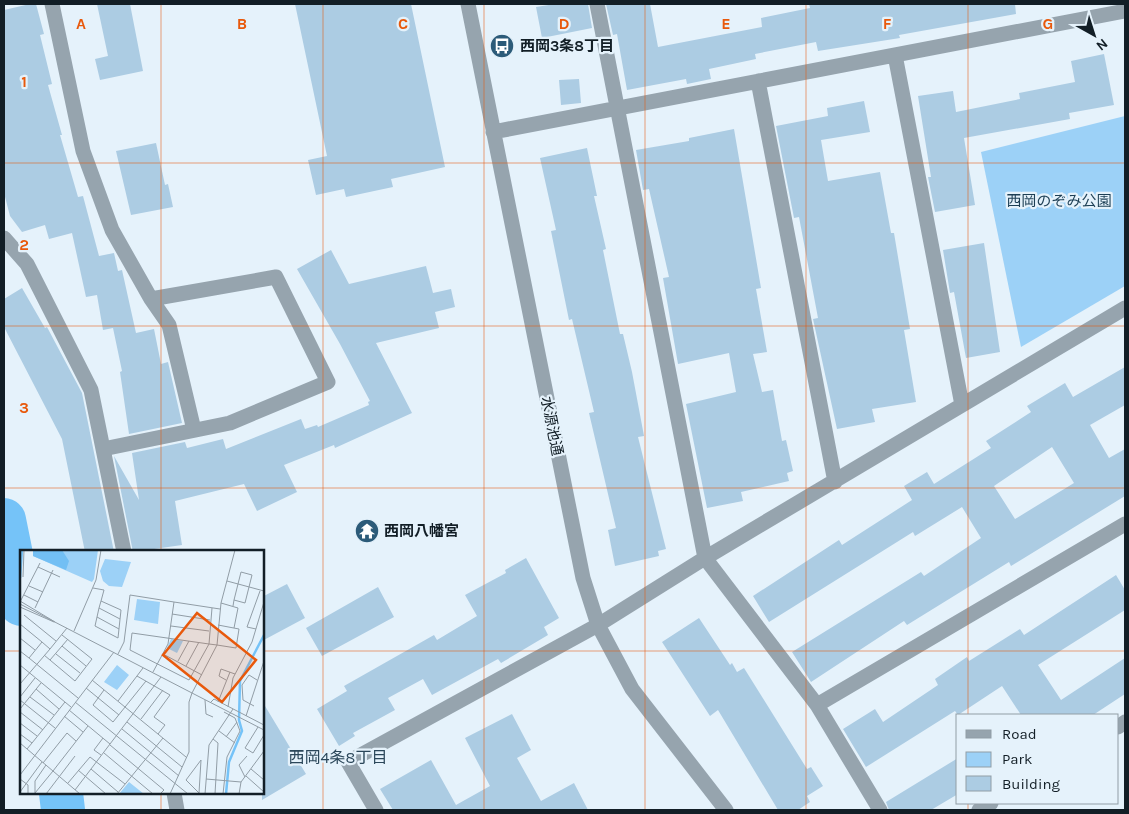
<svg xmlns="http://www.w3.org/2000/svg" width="1129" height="814" viewBox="0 0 1129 814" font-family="Karla,'Noto Sans JP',sans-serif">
<rect width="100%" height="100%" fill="#e5f2fb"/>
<!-- green -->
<path fill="#9cd1f7" d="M1125 116V286L1021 347 981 152Z"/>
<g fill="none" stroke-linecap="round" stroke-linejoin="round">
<!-- river -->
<path stroke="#75c3f8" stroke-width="44" d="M4 520 21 604
M61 793 63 810"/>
</g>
<!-- building -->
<path fill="#accce3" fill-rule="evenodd" d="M30 4H36L44 34 40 35 52 84 48 85 62 135H60L78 197 83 196 99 256 114 253 118 271 122 270 136 333 154 329 161 364 168 362 182 423 129 434 120 372 122 371 113 328 103 330 97 295 86 297 72 233 49 239 45 225 22 232 10 216 4 193V10Z
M97 4H130L143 71 100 80 95 59 108 56Z
M295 4H411L445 167 391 179 393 187 346 197 344 189 316 195 308 160 327 156Z
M555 4H588L592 28 542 38 536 7Z
M606 4H650L658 47 762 27 761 18 810 8 809 4H1015L1016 14 899 35 900 38 818 51 816 42 755 54 756 59 709 69 711 79 687 84 686 79 627 90 617 34 613 35Z
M1104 54 1114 105 1069 113 1070 119 964 138 975 205 935 212 928 177H931L918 96 953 91 956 112 1020 99 1019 93 1075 82 1071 61Z
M579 79 581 103 561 105 559 80Z
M864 101 870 132 821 140 828 181 880 172 891 233H894L910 329 904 330 916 402 872 409 875 422 837 429 813 319 818 318 799 217 794 218 776 126 828 116 827 108Z
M734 129 761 288 756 289 767 352 753 354 762 392 773 390 782 441 786 440 793 471 787 473 789 481 741 492 743 501 707 508 686 404 736 392 729 353 678 364 663 278 669 277 649 189 643 190 636 150 689 141V138Z
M156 143 165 185 168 184 173 207 131 215 116 151Z
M587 148 597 196H594L606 249 603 250 620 334H623L632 372 644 436 638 437 666 549 658 551 659 556 615 566 608 530 616 528 589 413 594 412 572 319 569 320 551 231 556 230 540 158Z
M984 243 1000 352 966 358 954 292 950 293 943 250Z
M331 250 349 284 426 266 433 293 451 289 455 307 435 312 439 328 376 343 412 413 335 448 334 445 284 465 297 492 257 511 244 484 175 501 182 545 133 552 114 456 139 500 132 453 185 442 187 448 223 439 226 449 301 419 305 429 317 425 318 427 369 405 368 402 370 401 340 344 297 269Z
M22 288 45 328 47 327 82 393 114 552H85L62 439 4 327V299Z
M1125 367V405L1090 425 1109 458 1125 449V496L1011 566 1009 562 907 625 904 621 811 682 792 652 921 572 924 576 981 538 962 507 915 536 913 532 769 622 753 596 839 540 842 545 912 500 904 486 927 472 934 484 991 448 986 441 1031 412 1027 406 1065 383 1073 397ZM1052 447 1074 483 1015 519 994 486Z
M526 558 559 618 544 627 548 635 501 663 498 659 432 695 423 679 388 698 395 710 353 733 355 736 339 746 317 709 347 691 344 686 434 635 437 640 477 616 465 595 506 573 505 570Z
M1116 575 1125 590V610L1038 665 1061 700 1125 658V694L1093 715H1021L1002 686 958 715 955 711 866 767 843 729 875 709 883 722 938 685 935 679 967 657 969 661 1020 629 1024 635Z
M287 584 305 618 262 641V597Z
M378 587 394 617 322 656 306 628Z
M699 618 730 665 732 663 737 672 744 668 807 769 811 767 823 786 807 796 810 802 798 810H778L718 710 710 716 662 642Z
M262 701 306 774 262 800Z
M512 714 531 750 517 758 541 801 574 783 588 810H393L380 789 431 760 456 805 490 786 465 738Z
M958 758V794L931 810H889L886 802Z"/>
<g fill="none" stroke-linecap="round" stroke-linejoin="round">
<!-- minor -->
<path stroke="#96a4ae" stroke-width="15" d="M52 4 83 151 112 230 151 299 169 325 194 430
M468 4 583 578 598 625 632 689 726 810
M597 4 705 558 817 705 880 810
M895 55 962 405
M758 81 835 482
M493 132 1125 11
M4 238 27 264 91 390 124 552
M103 449 230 423 328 382 276 277 151 299
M817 705 1125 524
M1118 727 1125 722
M174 793 177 810
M376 810 348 762 598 625 705 558 1125 308
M979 810 991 803"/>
</g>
<!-- grid -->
<path fill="none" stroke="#e8590c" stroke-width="1" stroke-opacity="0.55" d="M161 4V552M323 4V810M484 4V810M645 4V810M806 4V810M968 4V715M4 163H1125M4 326H1125M4 488H1125M4 651H21M262 651H1125M161 793V810M968 803V810"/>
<!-- icons -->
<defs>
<g id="bus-disc" transform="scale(1.25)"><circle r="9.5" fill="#2c5b79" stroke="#e5f2fb"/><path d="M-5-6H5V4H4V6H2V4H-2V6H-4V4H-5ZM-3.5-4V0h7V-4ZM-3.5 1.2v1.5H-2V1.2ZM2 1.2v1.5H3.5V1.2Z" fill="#fff"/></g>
<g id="temple-disc" transform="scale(1.25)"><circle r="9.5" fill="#2c5b79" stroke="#e5f2fb"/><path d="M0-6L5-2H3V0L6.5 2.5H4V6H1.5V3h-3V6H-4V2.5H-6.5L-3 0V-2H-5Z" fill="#fff"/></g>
</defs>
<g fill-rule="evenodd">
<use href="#bus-disc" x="502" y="46"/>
<use href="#temple-disc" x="367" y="531"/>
</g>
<g text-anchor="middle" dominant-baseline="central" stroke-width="4.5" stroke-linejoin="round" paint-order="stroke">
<!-- poi labels -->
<g font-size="15" font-weight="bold" fill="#121e26" stroke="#e5f2fb" text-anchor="start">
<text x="520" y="46">西岡3条8丁目</text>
<text x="384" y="531">西岡八幡宮</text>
</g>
<!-- park labels -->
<g font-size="15" fill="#1d3f55" stroke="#e5f2fb">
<text x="1059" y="201">西岡のぞみ公園</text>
</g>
<!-- street labels -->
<g font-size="15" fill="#121e26" stroke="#e5f2fb">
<text transform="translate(552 426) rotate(79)">水源池通</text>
</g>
<!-- neighbourhood labels -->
<g font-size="16" fill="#2b475a" stroke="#e5f2fb">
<text x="338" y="757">西岡4条8丁目</text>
</g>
</g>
<!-- overview -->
<g transform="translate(20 550)">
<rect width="244" height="244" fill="#e5f2fb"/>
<path d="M13 0H78L74 29 72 32 13 6ZM85 9 111 12 102 37 89 36 83 31 80 21ZM117 49 140 52 138 74 114 70ZM151 89 163 91 157 103 147 98ZM97 115 109 125 97 140 84 132ZM109 232 124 244H99Z" fill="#9cd1f7"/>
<path d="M13 0H42L49 11 46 20 13 6Z" fill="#72bff4"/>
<path fill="none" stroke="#75c3f8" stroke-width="2.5" d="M0 28 2 0M206 244 209 212 222 181 219 170 220 131 244 85"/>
<path fill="none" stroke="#919da6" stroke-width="1" d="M18 17 40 27M3 27 4 0M207 31 244 41M9 36 23 42M73 38 84 40 81 51 79 58 75 76 98 88 101 60 81 51M4 45 18 52M0 51 35 72M0 52 20 13M201 53 218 58 214 78M0 54 172 143 197 95 201 53 215 0M213 56 214 50 221 22 232 25 225 53 214 50M0 57 34 72M15 58 33 20M79 58 100 69M192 58 189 94 169 130 110 100 112 83 189 94 197 95 216 98 219 79 198 75M152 64 190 70M4 65 36 91M77 67 99 79M0 74 22 92M151 76 189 81M236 79 227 77 240 41M54 81 76 30 81 0M0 88 15 100M42 96 66 116M0 101 9 108 22 92 30 99 47 78M36 104 60 123M98 104 104 92 110 45 154 52M143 104 182 125M24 105 55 131 72 109 42 85M9 108 58 148M30 110 48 89M158 111 169 91M0 115 51 157M166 116 179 92M133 122 148 94 154 52 200 59M117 126 150 145 134 167 145 175 138 184M72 130 166 207M206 130 199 126 201 119 215 124M0 134 30 99M66 138 99 165M16 139 39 159M84 140 73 155 93 172 126 131M0 147 15 128M10 147 34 165M0 150 35 178M185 150 186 164 193 167M98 151 123 118M55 152 168 244M191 152 194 149 244 175M198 152 210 122M234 156 223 150 222 135 229 125 237 130M208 157 213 128 232 92 244 52M0 159 21 133M49 160 90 194M0 162 23 180M44 166 63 182M226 166 244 111M121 169 143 140M107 172 162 217M0 173 17 186M238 177 225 198 233 203 244 185M102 179 159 226M199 181 215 193M0 184 12 193 7 199M206 187 217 172M193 189 198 193 195 244M0 193 60 244M12 193 45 152M90 195 144 240 140 244M84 203 133 244M81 205 74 200 83 188M23 213 47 183 56 191M71 219 98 242M231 219 244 230M58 220 86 244M33 221 68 176M0 225 94 102M226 226 244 242M225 227 219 215 227 206M0 229 8 235V244M186 229 221 232M48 233 70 207 105 234M55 240 141 127M0 242 22 212M15 243 33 221M15 244V231L26 215M26 244 55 206M97 244 143 188M150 244 169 202V152L172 143 244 180M179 244V243L181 210 166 230 179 243M185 244 189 195 213 159M203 244 207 207 220 181 215 168 204 162M219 244 221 232 244 201"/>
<path fill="#e8590c" fill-opacity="0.15" stroke="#e8590c" stroke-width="2.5" d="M177 63 236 110 202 152 143 105Z"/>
<rect width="244" height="244" fill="none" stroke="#121e26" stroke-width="2.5"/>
</g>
<g font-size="16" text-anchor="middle" font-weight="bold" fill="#e8590c" stroke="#e5f2fb" stroke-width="4.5" stroke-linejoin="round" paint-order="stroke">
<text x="81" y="29">A</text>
<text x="242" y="29">B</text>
<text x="403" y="29">C</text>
<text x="564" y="29">D</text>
<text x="726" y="29">E</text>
<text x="887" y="29">F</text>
<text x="1048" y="29">G</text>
<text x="24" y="87">1</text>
<text x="24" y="250">2</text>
<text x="24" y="413">3</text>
</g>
<!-- border -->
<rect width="1129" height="814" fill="none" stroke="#121e26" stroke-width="10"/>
<!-- legend -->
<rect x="956" y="714" width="162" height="90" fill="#e5f2fb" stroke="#919da6"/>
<rect x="966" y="730" width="25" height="8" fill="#96a4ae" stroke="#919da6"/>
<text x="1002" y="739" font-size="15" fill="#121e26">Road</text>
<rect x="966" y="752" width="25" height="15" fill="#9cd1f7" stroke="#919da6"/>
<text x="1002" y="764" font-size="15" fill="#121e26">Park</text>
<rect x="966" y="776" width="25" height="15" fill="#accce3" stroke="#919da6"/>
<text x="1002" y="789" font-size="15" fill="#121e26">Building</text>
<!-- north arrow -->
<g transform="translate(1094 35) rotate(141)" stroke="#e5f2fb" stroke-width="4" paint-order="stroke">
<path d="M0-4L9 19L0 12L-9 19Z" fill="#121e26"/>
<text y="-8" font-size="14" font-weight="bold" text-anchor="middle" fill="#121e26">N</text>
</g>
</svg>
